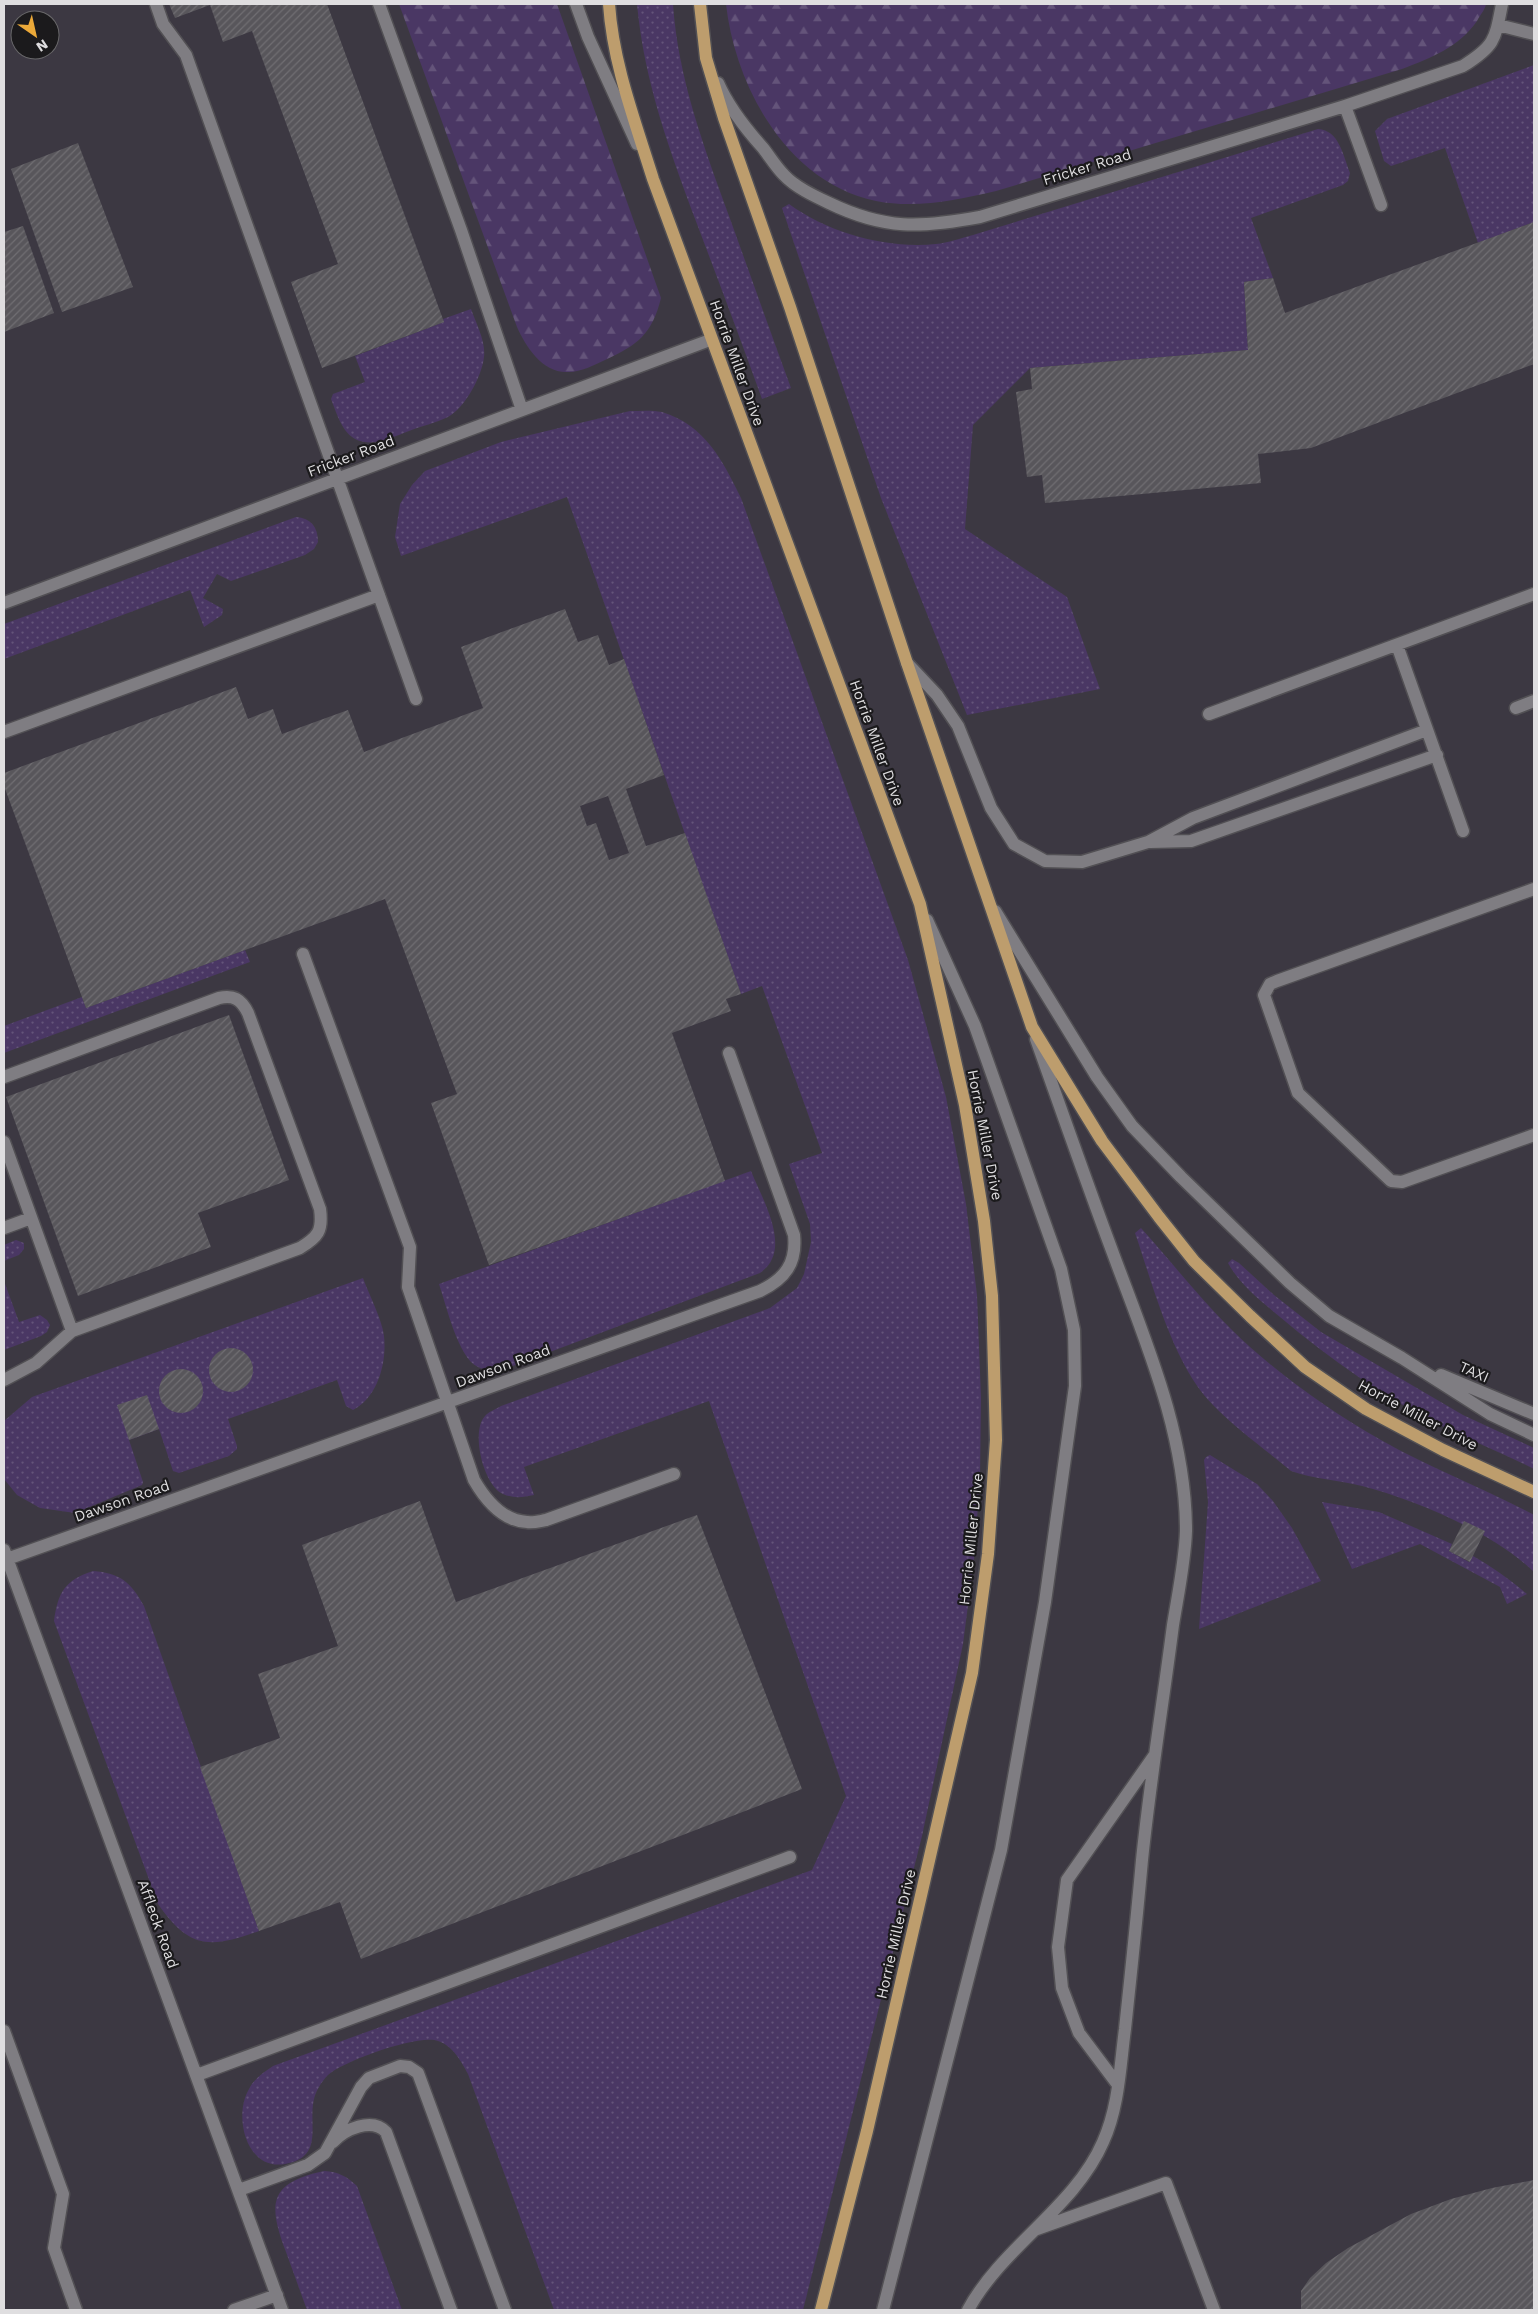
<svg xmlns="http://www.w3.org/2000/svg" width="1538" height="2314" viewBox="0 0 1538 2314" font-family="'Work Sans',sans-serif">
<defs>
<pattern id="grass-dots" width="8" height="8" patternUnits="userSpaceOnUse" patternTransform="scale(1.25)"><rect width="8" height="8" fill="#4a3764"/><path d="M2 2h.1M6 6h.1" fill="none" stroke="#64547a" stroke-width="1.8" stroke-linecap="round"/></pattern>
<pattern id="forest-firs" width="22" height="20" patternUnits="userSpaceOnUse" patternTransform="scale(1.25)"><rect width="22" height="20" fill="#4a3764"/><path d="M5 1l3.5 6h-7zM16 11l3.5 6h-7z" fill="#64547a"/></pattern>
<pattern id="building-hatch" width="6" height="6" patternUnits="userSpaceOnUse" patternTransform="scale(1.25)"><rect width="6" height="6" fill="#58565b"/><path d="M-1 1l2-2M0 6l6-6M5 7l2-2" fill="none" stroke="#706e72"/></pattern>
</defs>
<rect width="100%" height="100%" fill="#333236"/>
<!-- built -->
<path fill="#3c3842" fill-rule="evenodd" d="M4 4H1534V2310H4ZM20 20H50V50H20Z"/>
<!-- grass -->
<path fill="url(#grass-dots)" d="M637 4H673C678 78 704 147 729 216 750 274 770 331 791 388L762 399C741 341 719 282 697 224 670 152 644 81 637 4Z
M1534 65V222L1478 243 1445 148 1391 166 1384 161 1375 131 1387 119Z
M1318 129C1339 130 1343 155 1350 173L1348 181 1343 185 1251 218 1273 278 1244 282 1248 350 1030 368 973 425 965 529 1067 597 1100 689 967 715 881 498 782 208 789 204C829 233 886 249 936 244 948 243 961 238 973 235Z
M471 309C476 323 486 342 484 357 482 376 465 408 448 417 436 423 421 426 409 431 393 437 374 447 357 440 342 433 337 414 331 399L333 394 365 382 355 356 444 322 443 319Z
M630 411C640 411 652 410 662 412 705 425 723 461 741 498L908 960 946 1097 966 1204 977 1295 981 1398 980 1479 974 1559 963 1644 922 1836 803 2310H554L468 2074C461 2061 453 2046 438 2041 418 2034 344 2061 328 2075 325 2078 321 2083 319 2087 301 2115 331 2156 285 2164 246 2171 233 2116 249 2089 254 2079 264 2072 273 2066L812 1870 846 1796 709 1401 524 1467 534 1495C524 1497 514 1499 503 1494 484 1486 470 1432 485 1416 488 1412 496 1409 501 1406L770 1308 797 1288 804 1274 811 1242 810 1224 789 1164 822 1153 762 986 741 994 567 497 401 556 395 537 400 504 412 485 425 471 501 442Z
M296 517C311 518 318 527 318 542L314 549 305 555 231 581 217 574 203 598 223 609 222 615 204 627 190 590 4 659V624Z
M245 950 250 962 4 1053V1026L82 997 86 1008Z
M751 1171C762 1199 794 1250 760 1273L505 1369C495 1369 486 1371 478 1367 458 1358 446 1304 439 1284Z
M1141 1228C1171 1261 1199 1298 1232 1330 1275 1372 1328 1410 1381 1440 1430 1468 1484 1488 1534 1515V1572C1494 1533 1416 1500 1362 1486 1338 1480 1314 1479 1291 1471 1265 1449 1236 1429 1213 1405 1173 1365 1153 1285 1135 1233Z
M16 1240 24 1243V1249L19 1255 4 1261V1245Z
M1232 1259 1239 1263 1274 1295 1321 1332 1463 1415 1534 1448V1469C1505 1454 1474 1442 1444 1427 1385 1398 1331 1360 1280 1317 1262 1302 1239 1284 1228 1263Z
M363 1278C369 1295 382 1319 384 1336 387 1362 378 1397 353 1410L346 1406 337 1380 228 1419 237 1446V1449L229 1456 179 1473 173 1471 159 1429 129 1440 143 1482 142 1485 75 1513 40 1508 17 1495 4 1479V1421L32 1397Z
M4 1281 19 1322 40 1315 47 1320 50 1325 47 1332 41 1336 4 1350Z
M1210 1455 1257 1484 1273 1501 1292 1528 1321 1581 1199 1629 1208 1502 1204 1460 1206 1457Z
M1322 1502 1379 1512 1452 1544 1449 1551 1469 1562 1473 1556C1493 1567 1510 1580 1527 1594L1507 1604 1500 1587 1420 1544 1352 1569Z
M93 1571C120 1573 131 1582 144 1606L259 1931C210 1949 189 1949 158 1904L54 1621C58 1592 65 1580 93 1571Z
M324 2171C339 2172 346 2176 357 2186L402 2310H307C300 2291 293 2271 286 2252 268 2204 268 2183 324 2171Z"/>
<!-- forest -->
<path fill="url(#forest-firs)" d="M399 4H557L661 298C652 334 638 345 605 360 594 365 581 372 569 372 543 374 526 347 517 327Z
M726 4H1486C1485 10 1480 15 1477 21 1459 47 1431 58 1402 69L996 191C957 200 916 209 876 201 787 183 735 86 726 4Z"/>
<!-- building -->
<path fill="url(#building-hatch)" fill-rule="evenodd" d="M169 4H327L444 322 322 368 291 282 338 264 252 31 223 42 210 5 175 18Z
M78 143 133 287 62 312 11 169Z
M1534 222V364L1311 448 1258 454 1261 483 1045 503 1042 475 1027 477 1016 392 1032 389 1030 368 1248 350 1244 282 1273 278 1285 313Z
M23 226 54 313 4 332V232Z
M565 609 578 642 598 635 609 665 624 659 664 775 626 789 646 846 685 833 741 994 726 999 731 1011 672 1033 725 1181 489 1265 431 1103 457 1094 385 899 86 1008 4 786V773L236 687 248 719 273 709 282 734 348 710 364 752 483 708 461 647ZM608 796 629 853 609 860 596 823 587 826 580 806Z
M229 1015 289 1180 198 1213 211 1247 78 1296 6 1097Z
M209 1370a22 22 0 1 1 44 0a22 22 0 1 1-44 0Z
M159 1391a22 22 0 1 1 44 0a22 22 0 1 1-44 0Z
M147 1395 159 1429 129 1440 117 1405Z
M420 1501 456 1602 697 1515 802 1789 361 1959 340 1902 259 1931 200 1767 280 1738 258 1674 338 1646 302 1545Z
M1464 1521 1485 1531 1470 1562 1449 1551Z
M1534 2180V2310H1301V2291L1310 2278 1326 2263 1348 2248 1411 2214 1451 2199 1492 2188Z"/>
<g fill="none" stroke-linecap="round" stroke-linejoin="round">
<!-- minor casing -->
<g stroke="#525054" stroke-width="15">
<path id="minor" d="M156 4 163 24 186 55 416 699
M379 4 461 230 522 410
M576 4 588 37 637 144
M1498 25 1534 34
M718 83C729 108 745 128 763 148 770 157 776 167 784 175 795 187 814 196 829 203 885 230 920 228 980 217L1345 106 1463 66C1495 46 1495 40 1502 4
M1345 106 1381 205
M4 603 710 340
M1397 645 1463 831
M907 663 937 695 958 726 991 808 1014 844 1045 861 1082 862 1148 842 1193 818 1427 730
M1516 708 1534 701
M1209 714 1534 594
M4 732 379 595
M1150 842 1191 841 1437 755
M1534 889 1277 981 1270 984 1264 995 1298 1093 1391 1181 1402 1182 1534 1135
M995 911 1097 1077 1132 1126 1181 1177 1290 1283 1329 1316 1402 1358 1490 1414 1534 1435
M303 954 410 1247 408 1287 474 1480C485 1499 503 1521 527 1522 533 1523 540 1521 546 1520L674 1474
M4 1077 219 998C234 995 241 999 248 1013L320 1209C323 1231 318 1237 300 1248L72 1331 4 1142
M4 1228 31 1218
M1441 1375 1534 1414
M4 1380 36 1363 72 1331
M4 1550 282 2310
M7 1559 760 1291C785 1279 797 1263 794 1235L729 1053
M4 2031 63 2194 54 2248 76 2310
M197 2075 790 1857
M1118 2085 1079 2033 1062 1988 1058 1947 1067 1880 1154 1756
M333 2142C345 2129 372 2117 386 2132L451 2310
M239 2190 308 2165 325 2153 361 2087 369 2078 400 2066 409 2067 418 2073 505 2310
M1037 2229 1166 2183 1214 2310
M234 2310 277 2295
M883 2310 1001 1850 1045 1602 1075 1386 1074 1330 1061 1269 975 1026 927 920
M968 2310C1002 2247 1075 2207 1103 2142 1119 2107 1120 2066 1125 2029 1131 1973 1137 1916 1142 1860 1150 1781 1163 1703 1173 1625 1178 1594 1185 1561 1186 1531 1186 1435 1147 1345 1114 1256 1087 1184 1062 1112 1036 1039"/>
</g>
<!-- major casing -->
<g stroke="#525054" stroke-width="15">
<path id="major" d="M609 4C613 64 635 121 653 179L920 904 965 1105 984 1221 992 1296 996 1440 988 1554 972 1673 867 2131 821 2310
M700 4 706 58 724 118 790 307 907 663 1032 1027 1102 1141 1159 1217 1194 1261 1250 1316 1305 1367 1366 1409 1443 1450 1534 1492"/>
</g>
<!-- minor -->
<use href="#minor" stroke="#7f7d82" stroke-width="12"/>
<!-- major -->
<use href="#major" stroke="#bd9d6d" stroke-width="12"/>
</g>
<g text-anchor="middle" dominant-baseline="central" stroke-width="4.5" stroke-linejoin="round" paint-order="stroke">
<!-- street labels -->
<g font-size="15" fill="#dfdee0" stroke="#1b1a1c">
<text transform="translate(1087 167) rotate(-17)">Fricker Road</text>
<text transform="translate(737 363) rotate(70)">Horrie Miller Drive</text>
<text transform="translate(351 456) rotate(-21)">Fricker Road</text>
<text transform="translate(877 743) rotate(70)">Horrie Miller Drive</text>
<text transform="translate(985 1135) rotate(79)">Horrie Miller Drive</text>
<text transform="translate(503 1366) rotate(-20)">Dawson Road</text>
<text transform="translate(1474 1372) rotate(24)">TAXI</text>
<text transform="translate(1418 1415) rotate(28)">Horrie Miller Drive</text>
<text transform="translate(122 1501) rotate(-19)">Dawson Road</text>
<text transform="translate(971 1539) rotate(-84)">Horrie Miller Drive</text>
<text transform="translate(158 1924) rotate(70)">Affleck Road</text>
<text transform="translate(896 1934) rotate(-77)">Horrie Miller Drive</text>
</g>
</g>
<!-- border -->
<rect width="1538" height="2314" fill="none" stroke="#dfdee0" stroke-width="10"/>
<!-- north arrow -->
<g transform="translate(35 35) rotate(146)"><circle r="24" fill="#1b1a1c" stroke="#69686a"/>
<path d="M0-4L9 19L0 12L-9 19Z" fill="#eba939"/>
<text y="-8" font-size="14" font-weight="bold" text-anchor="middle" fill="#dfdee0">N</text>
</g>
</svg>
